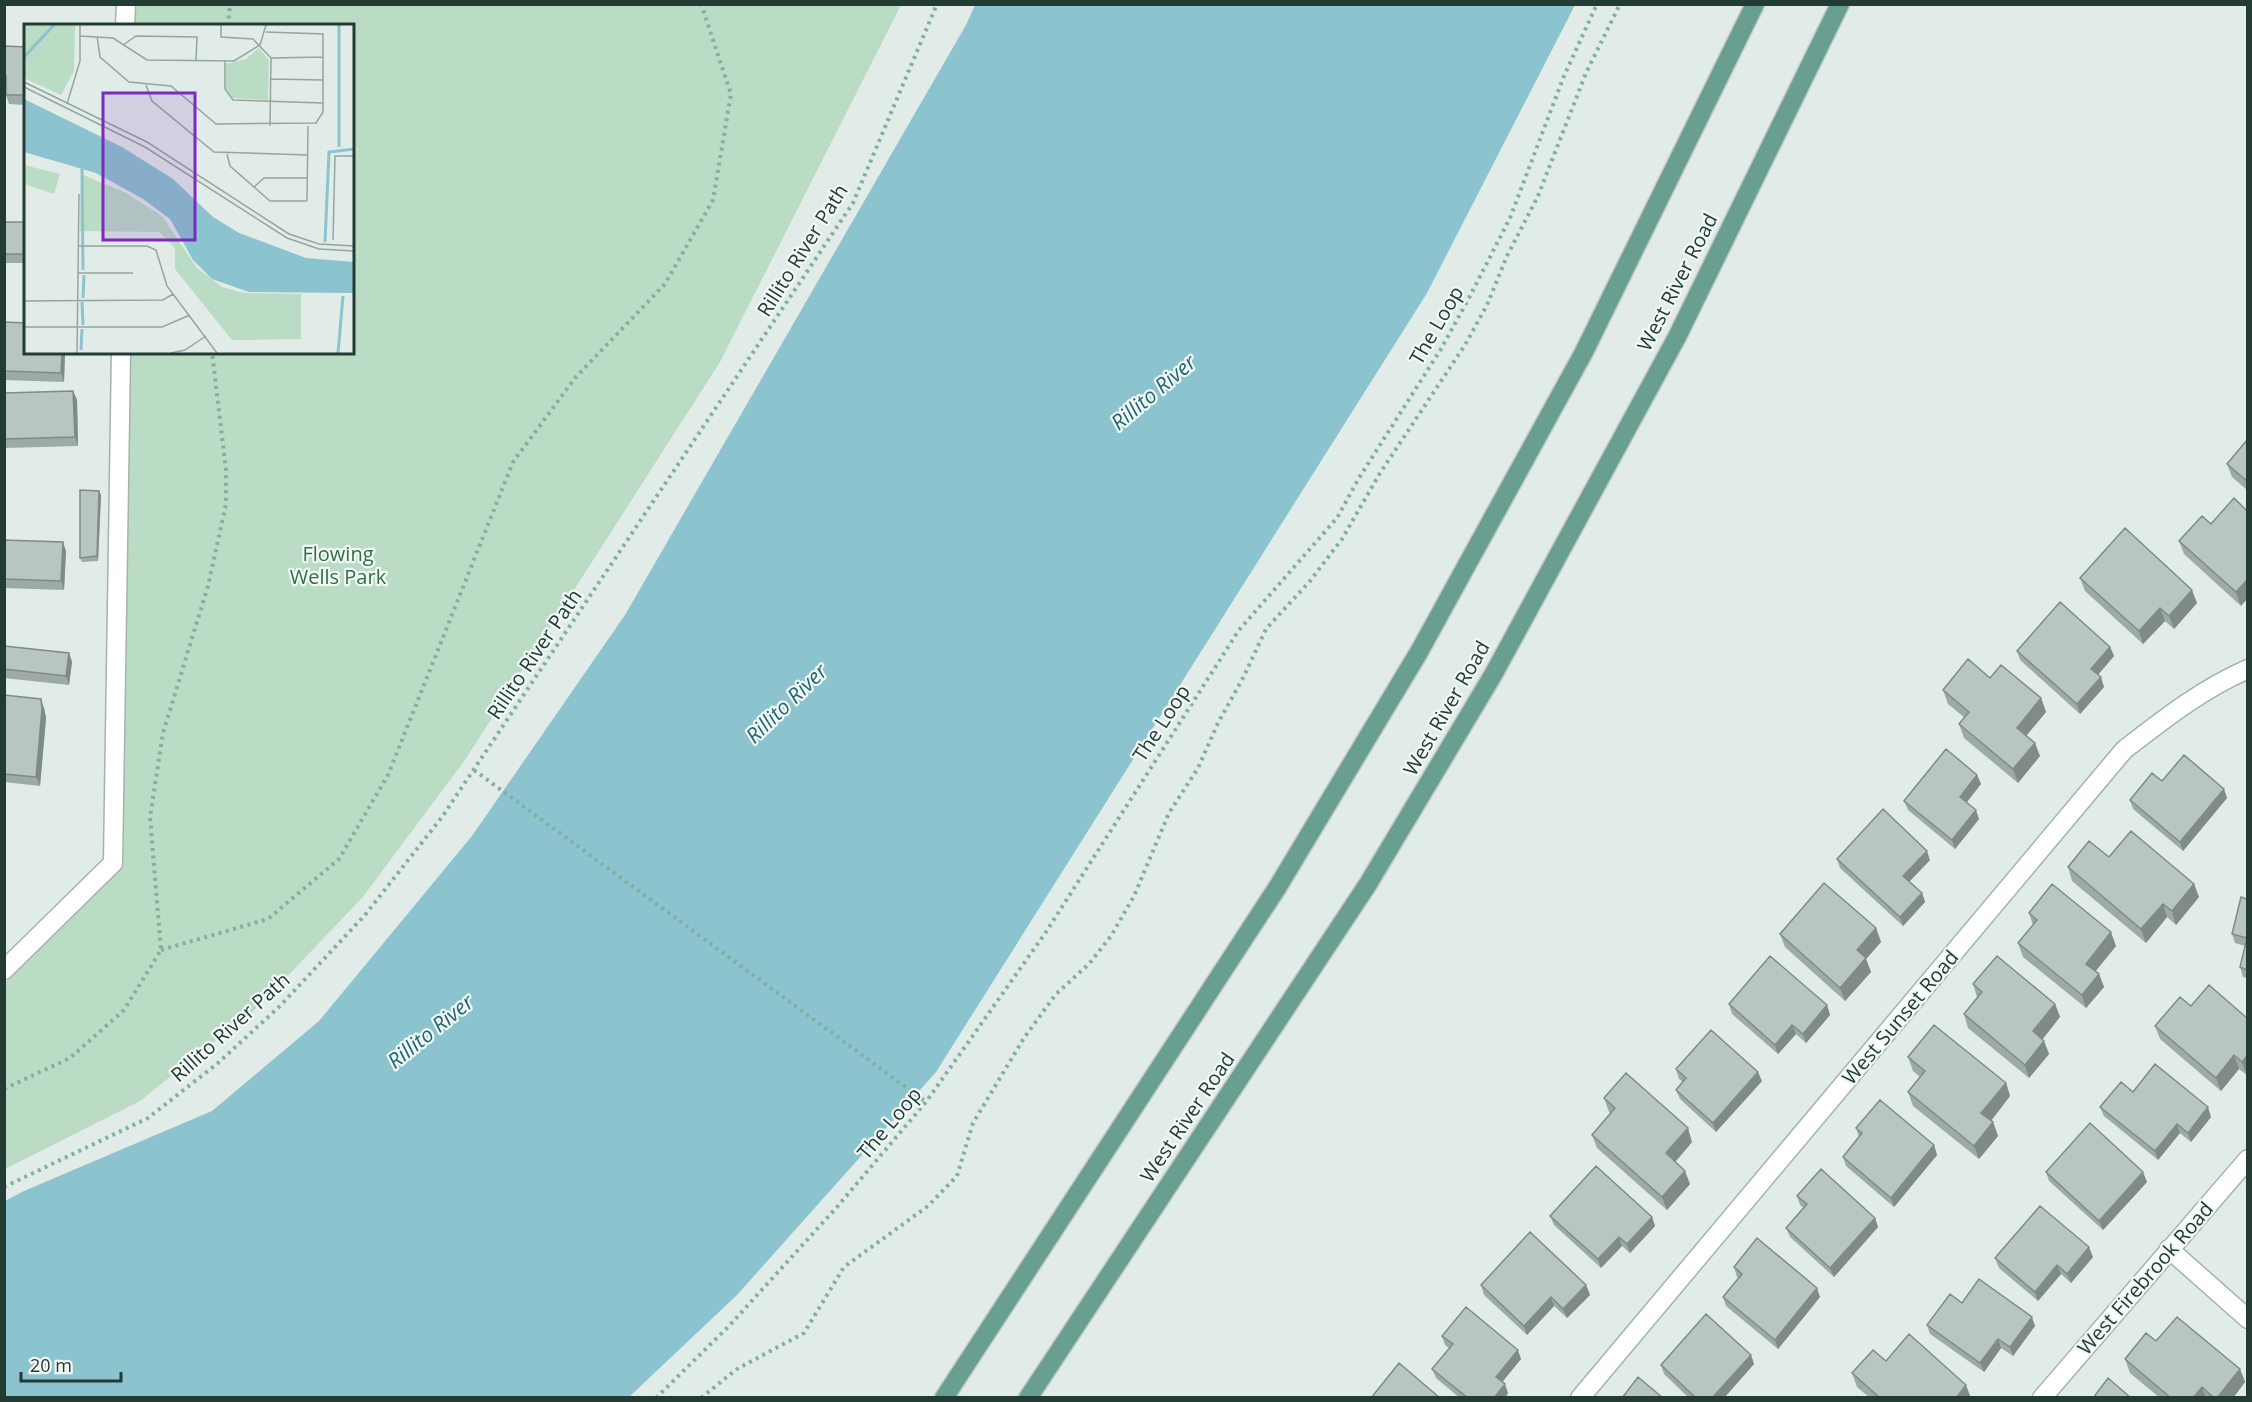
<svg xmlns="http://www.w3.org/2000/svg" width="2252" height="1402" viewBox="0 0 2252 1402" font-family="'Open Sans',sans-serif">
<rect width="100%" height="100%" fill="#e1ebe7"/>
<!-- green -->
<path fill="#bbdcc4" d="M131 5H901L720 362 465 760 362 898 259 1006 140 1101 5 1169V983L123 865 128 353 352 352V26L131 25Z"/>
<!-- water -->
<path fill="#8bc3ce" d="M975 5H1575L1427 293 936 1072 737 1295 629 1397H5V1201L24 1191 212 1111 319 1021 472 836 625 615 966 25Z"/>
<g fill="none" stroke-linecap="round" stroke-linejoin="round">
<!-- service casing -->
<g stroke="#a4b3ae" stroke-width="21">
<path id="service" d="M125 26 126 4
M4 970 113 863 121 352"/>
</g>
<!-- minor casing -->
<g stroke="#a4b3ae" stroke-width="21">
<path id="minor" d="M2169 1249 2248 1319
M1580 1398 2124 750C2164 719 2202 689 2248 669
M2042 1398 2248 1159"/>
</g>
<!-- primary casing -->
<g stroke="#c1c8c6" stroke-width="21">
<path id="primary" d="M944 1398 1277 888 1419 652 1584 352 1755 4
M1028 1398 1368 884 1493 675 1677 337 1840 4"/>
</g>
<!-- path -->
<path stroke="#83aea1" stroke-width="4" stroke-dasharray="3 4.5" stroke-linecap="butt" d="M228 26 230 4
M474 770 926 1102
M161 950 268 919 339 859 388 775 513 462 575 378 665 284 713 200 731 94 701 4
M4 1089 70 1058 124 1010 161 950 150 817 163 733 208 586 226 504V470L212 352
M4 1187 148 1118 218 1063 279 1007 365 915 442 817 853 203 937 4
M656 1398 729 1326 837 1207 926 1102 1046 932 1239 630 1337 518 1359 478 1441 349 1469 298 1510 218 1564 76 1597 4
M701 1398 737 1369 804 1333 844 1267 928 1206 957 1176 973 1123 1024 1038 1056 994 1089 964 1111 936 1134 896 1169 813 1198 768 1218 723 1243 678 1266 629 1310 581 1342 539 1380 473 1465 345 1487 305 1507 256 1538 196 1586 73 1620 4"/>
<!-- service -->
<use href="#service" stroke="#fff" stroke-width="18"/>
<!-- minor -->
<use href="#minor" stroke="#fff" stroke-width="18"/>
<!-- primary -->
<use href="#primary" stroke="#689f91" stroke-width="18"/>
</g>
<!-- wall -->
<path fill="#9daaa5" d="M4 46 26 47V105L9 104 6 95V85H4Z
M4 222H26V263H4Z
M4 322 26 352H65L64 382 4 380Z
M73 391 77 400 78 446 4 448V393Z
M2247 440V490L2232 477 2227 464Z
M101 495 98 561 82 562 80 558Z
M2234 498 2241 606 2184 554 2179 541 2211 524Z
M4 540 66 551 64 590 4 588Z
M2080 578 2197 603 2174 629 2165 621 2143 644 2085 591Z
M4 646 69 653 72 662 69 685 4 678Z
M2110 647 2114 656 2098 675 2104 687 2080 714 2020 660 2017 651Z
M1943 690 2041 698 2046 712 2026 735 2040 756 2018 783 1964 738 1959 724 1965 718 1948 704Z
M4 695 44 708 46 718 40 786 4 782Z
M1977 775 1981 784 1966 803 1979 819 1955 849 1908 810 1904 801Z
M2162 781 2227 798 2183 851 2133 809 2130 800Z
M2109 857 2194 884 2199 897 2176 925 2167 917 2146 943 2072 881 2068 867Z
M1837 859 1930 860 1909 882 1922 893 1925 902 1903 926 1840 868Z
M2247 899V978L2243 977 2240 967 2245 946 2235 943 2232 934Z
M2029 913 2116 946 2095 971 2099 974 2104 987 2086 1008 2023 957 2018 943 2033 925Z
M1876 928 1881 942 1866 959 1871 972 1845 1001 1785 947 1780 934Z
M1973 984 2055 1004 2060 1017 2042 1039 2049 1054 2029 1078 1968 1028 1964 1014 1977 997Z
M1729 1004 1827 1005 1830 1015 1806 1043 1796 1034 1778 1054 1732 1014Z
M2191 1006 2247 1018V1075L2239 1069 2221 1091 2160 1039 2155 1026Z
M1908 1057 2006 1083 2010 1096 1991 1121 1993 1122 1998 1136 1979 1159 1913 1106 1908 1092 1920 1077 1913 1071Z
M1676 1069 1762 1081 1716 1132 1680 1099 1676 1090 1683 1082 1679 1079Z
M1604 1098 1692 1142 1675 1162 1690 1184 1667 1210 1597 1148 1592 1135 1611 1114 1609 1112Z
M2100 1107 2211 1117 2191 1142 2180 1133 2158 1160 2104 1116Z
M1856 1128 1934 1145 1937 1155 1894 1207 1846 1166 1843 1157 1859 1137Z
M2046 1172 2147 1182 2103 1230 2049 1181Z
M1797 1196 1875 1218 1878 1227 1834 1277 1790 1237 1786 1228 1804 1208 1800 1205Z
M1550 1216 1652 1217 1655 1226 1630 1253 1622 1246 1601 1268 1554 1225Z
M2093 1257 2071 1283 2061 1274 2038 1301 1999 1268 1995 1258Z
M1734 1267 1820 1297 1778 1349 1726 1306 1723 1297 1739 1278 1737 1277Z
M1481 1285H1586L1590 1295 1567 1318 1554 1306 1527 1335 1484 1295Z
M1962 1303 2035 1326 2013 1356 2001 1348 1984 1372 1930 1334 1927 1325Z
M1442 1336 1521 1359 1502 1382 1508 1393 1505 1398H1460L1436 1378 1432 1369 1449 1348 1445 1345Z
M2156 1341 2240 1369 2245 1382 2233 1398H2160L2130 1373 2125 1359Z
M1751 1355 1754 1364 1724 1398H1689L1664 1374 1661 1365Z
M1886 1361 1971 1398H1870L1857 1387 1852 1373Z"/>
<!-- shaded-wall -->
<path fill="#808b86" d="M62 352H65L64 382 61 373Z
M73 391 77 400 78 446 75 437Z
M99 491 101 495 98 561 97 556Z
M63 542 66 551 64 590 61 581Z
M2247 580V599L2241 606 2236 592Z
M2192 590 2197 603 2174 629 2169 616Z
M2160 608 2165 621 2143 644 2139 631Z
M2110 647 2114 656 2095 678 2091 669Z
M69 653 72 662 69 685 66 676Z
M2101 677 2104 687 2080 714 2077 704Z
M2041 698 2046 712 2022 741 2017 728Z
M41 699 44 708 46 718 40 786 36 777Z
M2035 743 2040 756 2018 783 2013 769Z
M1977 775 1981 784 1963 807 1960 797Z
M2224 789 2227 798 2183 851 2180 842Z
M1976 810 1979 819 1955 849 1952 840Z
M1927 851 1930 860 1906 885 1903 876Z
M2194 884 2199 897 2176 925 2172 911Z
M1922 893 1925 902 1903 926 1900 917Z
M2163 904 2167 917 2146 943 2141 929Z
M1876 928 1881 942 1866 959 1871 972 1845 1001 1840 988 1857 950Z
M2111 932 2116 946 2091 977 2086 964Z
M2099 974 2104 987 2086 1008 2082 995Z
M2055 1004 2060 1017 2038 1045 2033 1031Z
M1827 1005 1830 1015 1806 1043 1803 1034Z
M1792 1025 1796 1034 1778 1054 1775 1045Z
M2044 1041 2049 1054 2029 1078 2025 1065Z
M2234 1055 2239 1069 2221 1091 2216 1078Z
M2247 1056V1075L2242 1062Z
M1758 1072 1762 1081 1716 1132 1713 1123Z
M2006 1083 2010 1096 1986 1127 1981 1113Z
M2208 1107 2211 1117 2191 1142 2188 1133Z
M1993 1122 1998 1136 1979 1159 1974 1146Z
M2177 1124 2180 1133 2158 1160 2155 1151Z
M1688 1128 1692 1142 1671 1167 1666 1153Z
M1934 1145 1937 1155 1894 1207 1891 1198Z
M1685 1171 1690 1184 1667 1210 1662 1197Z
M2143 1172 2147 1182 2103 1230 2099 1221Z
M1652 1217 1655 1226 1630 1253 1627 1244Z
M1875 1218 1878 1227 1834 1277 1830 1268Z
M1619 1237 1622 1246 1601 1268 1598 1259Z
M2089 1247 2093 1257 2071 1283 2067 1274Z
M2057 1265 2061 1274 2038 1301 2035 1292Z
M1586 1285 1590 1295 1567 1318 1563 1309Z
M1817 1288 1820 1297 1778 1349 1775 1340Z
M1551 1297 1554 1306 1527 1335 1524 1326Z
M2032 1317 2035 1326 2013 1356 2010 1347Z
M1998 1339 2001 1348 1984 1372 1980 1363Z
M1518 1350 1521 1359 1499 1386 1496 1377Z
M1751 1355 1754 1364 1724 1398H1712Z
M2240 1369 2245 1382 2233 1398H2217Z
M1505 1384 1508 1393 1505 1398H1494Z
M1966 1385 1971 1398H1956Z
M2202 1387 2206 1398H2193Z"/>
<!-- building -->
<path fill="#b7c6c0" stroke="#808b86" stroke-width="1.5" d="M4 46 26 47V95H6V76H4Z
M4 222H26V254H4Z
M4 322 26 323V352H62L61 373 4 371Z
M73 391 75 437 4 439V393Z
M2247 440V481L2227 464Z
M80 490 99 491 97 556 80 558Z
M2234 498 2247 511V580L2236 592 2179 541 2202 516 2211 524Z
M2125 528 2192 590 2169 616 2160 608 2139 631 2080 578Z
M4 540 63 542 61 581 4 579Z
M2060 602 2110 647 2091 669 2101 677 2077 704 2017 651Z
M4 646 69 653 66 676 4 669Z
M1968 659 1990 678 2001 665 2041 698 2017 728 2035 743 2013 769 1959 724 1969 712 1943 690Z
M4 695 41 699 42 709 36 777 4 774Z
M1946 749 1977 775 1960 797 1976 810 1952 840 1904 801Z
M2184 755 2224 789 2180 842 2130 800 2152 773 2162 781Z
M1883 809 1927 851 1903 876 1922 893 1900 917 1837 859Z
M2131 831 2194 884 2172 911 2163 904 2141 929 2068 867 2089 841 2109 857Z
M1824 883 1876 928 1857 950 1866 958 1840 988 1780 934Z
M2052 884 2111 932 2086 964 2099 974 2082 995 2018 943 2037 920 2029 913Z
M2241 897 2247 899V970L2240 967 2247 938 2232 934Z
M1770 956 1827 1005 1803 1034 1792 1025 1775 1045 1729 1004Z
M1997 956 2055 1004 2033 1031 2044 1041 2025 1065 1964 1014 1982 992 1973 984Z
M2209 985 2247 1018V1056L2242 1062 2234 1055 2216 1078 2155 1026 2180 997 2191 1006Z
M1934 1025 2006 1083 1981 1113 1993 1122 1974 1146 1908 1092 1925 1071 1908 1057Z
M1711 1030 1758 1072 1713 1123 1676 1090 1686 1078 1676 1069Z
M2155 1064 2208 1107 2188 1133 2177 1124 2155 1151 2100 1107 2121 1082 2133 1092Z
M1626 1073 1688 1128 1666 1153 1685 1171 1662 1197 1592 1135 1615 1108 1604 1098Z
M1880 1100 1934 1145 1891 1198 1843 1157 1862 1133 1856 1128Z
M2090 1123 2143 1172 2099 1221 2046 1172Z
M1596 1166 1652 1217 1627 1244 1619 1237 1598 1259 1550 1216Z
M1821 1169 1875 1218 1830 1268 1786 1228 1807 1204 1797 1196Z
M2040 1206 2089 1247 2067 1274 2057 1265 2035 1292 1995 1258Z
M1530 1232 1586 1285 1563 1309 1551 1297 1524 1326 1481 1285Z
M1757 1238 1817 1288 1775 1340 1723 1297 1742 1274 1734 1267Z
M1979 1279 2032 1317 2010 1347 1998 1339 1980 1363 1927 1325 1950 1294 1962 1303Z
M1466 1307 1518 1350 1496 1377 1505 1384 1494 1398H1468L1432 1369 1453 1344 1442 1336Z
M1706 1314 1751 1355 1712 1398H1696L1661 1365Z
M2177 1317 2240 1369 2217 1398H2214L2202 1387 2193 1398H2171L2125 1359 2146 1333 2156 1341Z
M1909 1334 1966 1385 1956 1398H1880L1852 1373 1873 1350 1886 1361Z
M1399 1363 1440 1398H1371Z
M1638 1377 1663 1398H1622Z
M2108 1378 2131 1398H2093Z"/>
<g text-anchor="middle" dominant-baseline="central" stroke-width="4.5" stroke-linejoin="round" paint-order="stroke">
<!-- street labels -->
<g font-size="20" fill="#223b35" stroke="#f2f8f5">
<text transform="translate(802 250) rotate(-58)">Rillito River Path</text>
<text transform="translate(1677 282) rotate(-63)">West River Road</text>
<text transform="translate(1436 325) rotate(-60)">The Loop</text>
<text transform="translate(534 654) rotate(-56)">Rillito River Path</text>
<text transform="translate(1446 708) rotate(-60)">West River Road</text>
<text transform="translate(1161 723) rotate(-57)">The Loop</text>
<text transform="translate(1900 1017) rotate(-50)">West Sunset Road</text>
<text transform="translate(230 1027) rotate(-42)">Rillito River Path</text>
<text transform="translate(1187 1117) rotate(-56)">West River Road</text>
<text transform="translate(889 1123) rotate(-50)">The Loop</text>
<text transform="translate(2145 1278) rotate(-49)">West Firebrook Road</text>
</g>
<!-- park labels -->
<g font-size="20" fill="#2e7048" stroke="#f2f8f5">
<text x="338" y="553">Flowing<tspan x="338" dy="23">Wells Park</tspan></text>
</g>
<!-- water labels -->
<g font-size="21" font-style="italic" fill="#1f6675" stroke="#f2f8f5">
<text transform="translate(1153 392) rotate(-40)">Rillito River</text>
<text transform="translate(786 703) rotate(-44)">Rillito River</text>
<text transform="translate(430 1031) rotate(-39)">Rillito River</text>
</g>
</g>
<!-- overview -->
<g transform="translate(24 24)">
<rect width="330" height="330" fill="#e1ebe7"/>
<path d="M0 1H51L50 47 37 71 0 54ZM235 24 245 36 244 76 209 74 202 65V40L222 35ZM0 141 36 150 30 170 0 160ZM57 150 102 169 138 192 173 244 198 263 220 269 277 270V315L208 316 151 245V224L135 208 56 207Z" fill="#bbdcc4"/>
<path d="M0 75 98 123 149 155 189 193 215 209 282 234 330 238V269L225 268 188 255 169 236 146 195 119 175 72 149 0 128Z" fill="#8bc3ce"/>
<path fill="none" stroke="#8bc3ce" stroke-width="3" d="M0 33 30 1M315 123V1M58 145 59 246M301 218 305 128 330 125M59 274 60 251M58 278 59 301M57 326 58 305M314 329 319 272"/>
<path fill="none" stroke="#95a5a0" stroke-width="1.5" d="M197 1V13L229 15 247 34 246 102M56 12 89 14 123 36 210 37 236 21 242 1M73 12 76 33 105 58 147 62 192 100 292 99 299 88V10L242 8M99 21 112 12 173 13 172 37M247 34 299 33M201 37V65L209 76 299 79M247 55 299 56M0 58 123 118 265 210 295 220 330 222M122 61 128 77 190 128 284 131M0 63 121 123 263 214 295 225 330 227M43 80 56 37V1M203 130 206 142 246 177H283M230 163 240 154H284M283 177 284 102M309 216 311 132H330M55 222H123L132 226 143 262 193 329M54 249H109M0 277 139 276 149 270M0 303H138L166 291M53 329 55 170M147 329 161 326 182 312"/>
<path fill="#7b2cbf" fill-opacity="0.15" stroke="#7b2cbf" stroke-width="3" d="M79 69H171V216H79Z"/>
<rect width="330" height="330" fill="none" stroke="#223b35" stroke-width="3"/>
</g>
<!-- border -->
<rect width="2252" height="1402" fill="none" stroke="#223b35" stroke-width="12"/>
<!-- scale -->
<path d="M21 1372v9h100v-9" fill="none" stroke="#223b35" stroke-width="3"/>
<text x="30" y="1372" font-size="18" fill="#223b35" stroke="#f2f8f5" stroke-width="4.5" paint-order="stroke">20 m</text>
</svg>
